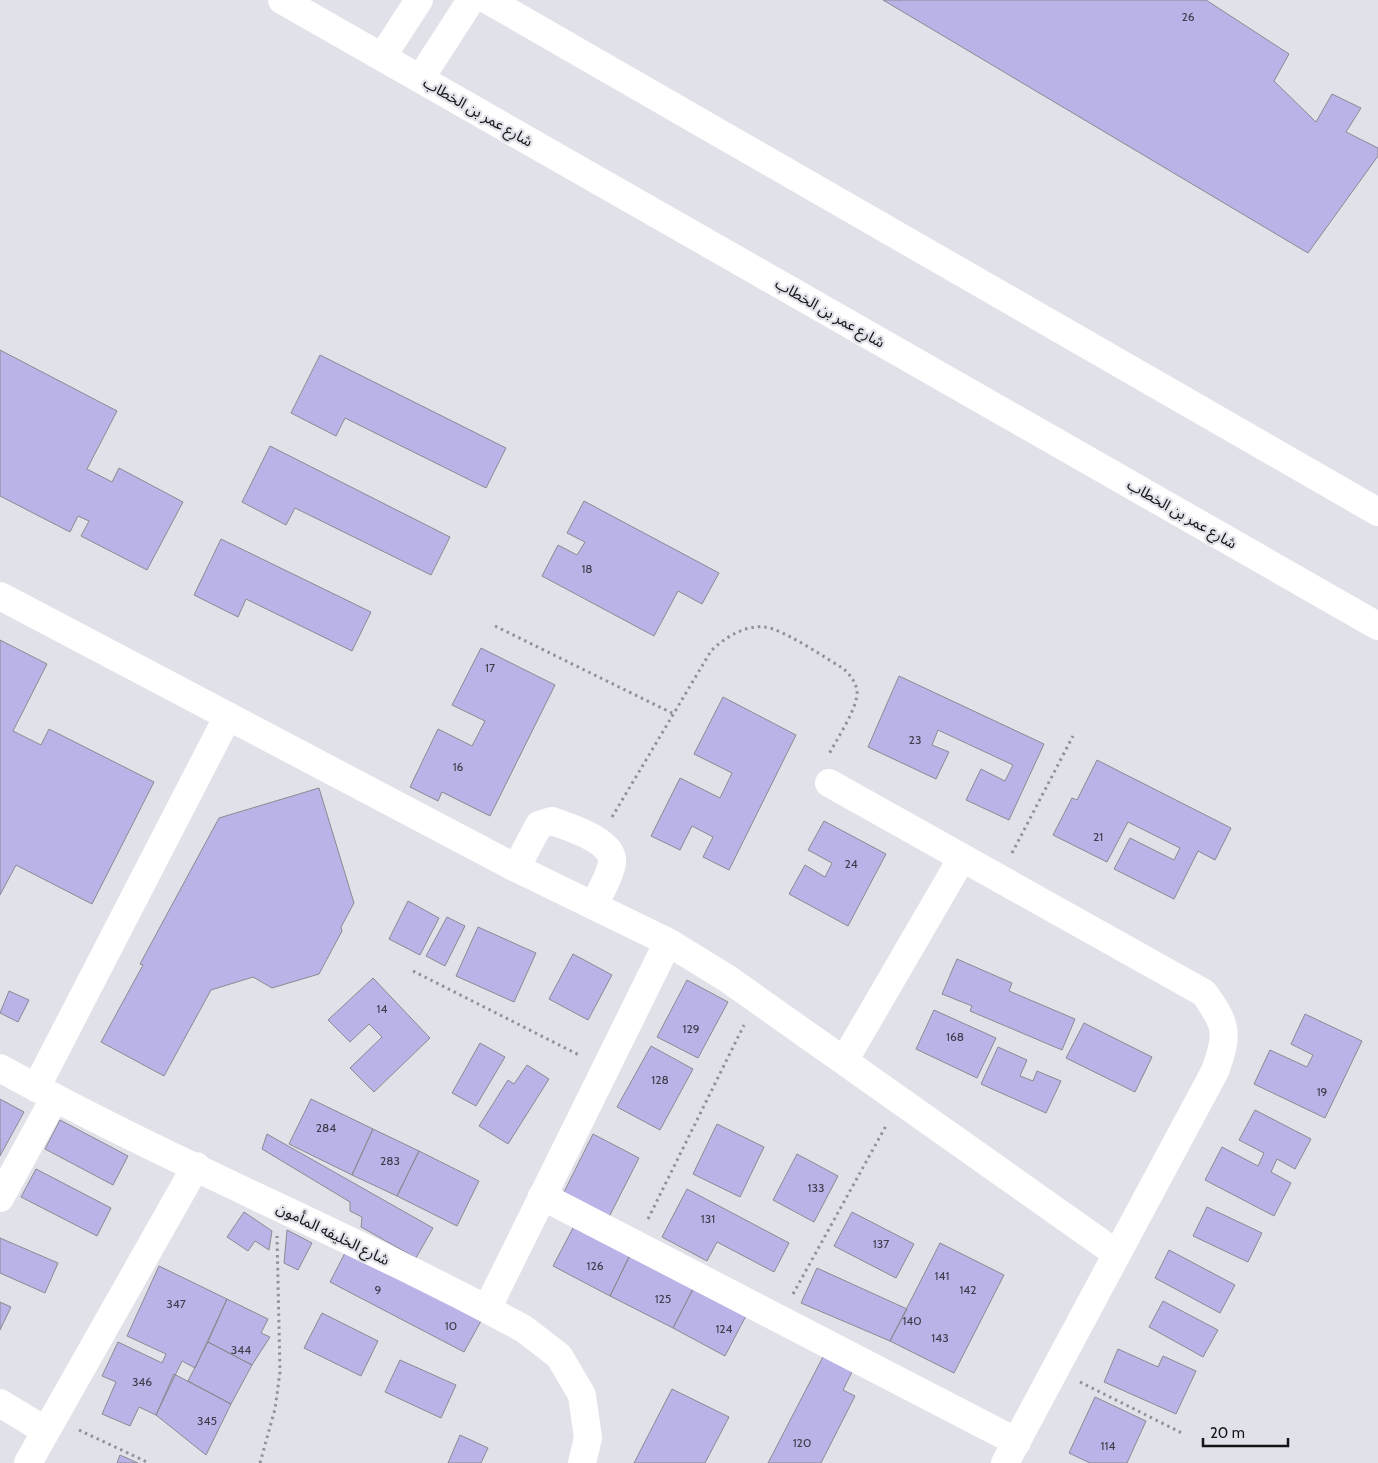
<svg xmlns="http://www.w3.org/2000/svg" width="1378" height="1463" viewBox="0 0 1378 1463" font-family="Cabin,'Noto Sans Arabic',sans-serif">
<rect width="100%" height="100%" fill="#e1e2e9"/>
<!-- building -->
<path fill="#bab3e7" stroke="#8b8a91" d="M883 0H1206L1289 54 1274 81 1316 122 1332 94 1361 108 1346 132 1378 148V156L1308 253Z
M0 350 117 411 87 469 112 482 119 468 183 502 147 570 81 536 89 521 78 516 70 532 0 496Z
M320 355 506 448 486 488 345 418 336 436 291 413Z
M270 446 450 537 431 575 295 508 286 525 242 502Z
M584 501 719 573 702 604 678 591 654 636 542 576 558 545 577 555 585 542 567 533Z
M221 539 371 612 352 651 246 599 238 617 194 595Z
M0 640 47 664 13 731 41 745 49 729 154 782 92 904 16 865 0 895Z
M481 648 555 685 490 816 442 792 438 801 410 787 438 729 472 746 485 721 452 705Z
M899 676 1044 744 1009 820 966 800 981 769 1005 781 1013 765 938 730 932 745 949 752 936 779 868 747Z
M723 697 796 735 729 870 703 857 713 837 692 826 680 850 651 836 680 778 720 798 732 773 694 754Z
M1097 760 1231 828 1215 860 1198 851 1174 899 1114 869 1130 838 1174 860 1180 848 1128 822 1107 862 1053 835 1072 798 1077 800Z
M319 788 354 903 341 927 342 931 319 974 272 988 253 977 211 990 164 1076 101 1042 143 965 140 964 219 818Z
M824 821 886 854 848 926 789 894 805 865 825 877 832 863 808 850Z
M408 901 439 918 420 955 389 939Z
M447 917 465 926 445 966 426 956Z
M478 927 536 953 514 1002 456 976Z
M573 954 612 975 588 1020 549 999Z
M957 959 1012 983 1009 991 1075 1019 1062 1050 970 1011 972 1006 942 994Z
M373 978 430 1038 374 1092 350 1068 382 1037 369 1024 350 1042 328 1020Z
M687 980 728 1002 698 1058 657 1037Z
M9 991 29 1000 18 1022 0 1013Z
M934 1010 996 1038 977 1078 916 1049Z
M1305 1014 1362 1041 1325 1118 1254 1084 1270 1050 1307 1067 1313 1055 1291 1044Z
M1084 1023 1152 1057 1135 1092 1066 1058Z
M480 1043 505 1057 476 1106 452 1093Z
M651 1046 693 1069 660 1130 617 1107Z
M998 1047 1027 1060 1020 1076 1033 1081 1037 1071 1061 1081 1046 1113 981 1084Z
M527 1065 549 1079 508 1144 479 1126 508 1080 514 1084Z
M0 1099 24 1112 0 1156Z
M311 1099 373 1129 352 1175 289 1144Z
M1255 1110 1311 1139 1295 1169 1277 1159 1271 1172 1291 1183 1274 1216 1205 1180 1222 1147 1258 1166 1264 1153 1239 1140Z
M60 1120 128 1156 113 1185 45 1149Z
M717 1124 764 1147 740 1197 693 1174Z
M373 1129 419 1151 397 1196 352 1175Z
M267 1134 433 1228 416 1258 361 1227 362 1217 350 1211V1202L262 1149Z
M593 1134 639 1158 609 1217 563 1194Z
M419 1151 479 1181 457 1226 397 1196Z
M797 1154 838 1176 814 1222 773 1200Z
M36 1169 111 1208 97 1236 21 1197Z
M687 1189 789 1243 774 1272 717 1242 707 1261 662 1237Z
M1207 1207 1262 1233 1248 1262 1193 1236Z
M244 1212 272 1231 269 1250 255 1241 248 1251 227 1237Z
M852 1212 914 1244 896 1278 834 1246Z
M574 1226 631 1253 610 1296 553 1266Z
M287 1230 312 1243 298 1270 284 1263Z
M0 1238 58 1263 45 1293 0 1273Z
M940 1243 1004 1275 954 1373 890 1341Z
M1169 1250 1235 1285 1220 1313 1155 1278Z
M346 1251 481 1321 464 1352 330 1282Z
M631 1253 695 1285 673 1328 610 1296Z
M159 1266 227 1299 195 1368 182 1361 156 1415 139 1407 130 1426 102 1414 116 1382 102 1376 118 1342 162 1363 166 1354 127 1336Z
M817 1268 907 1309 890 1341 801 1303Z
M695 1285 748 1312 725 1356 673 1328Z
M227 1299 268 1319 261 1333 270 1337 252 1365 208 1342Z
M1163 1301 1218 1330 1203 1357 1149 1327Z
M0 1302 11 1307 0 1330Z
M322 1313 378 1341 361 1376 304 1348Z
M208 1342 252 1365 231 1404 188 1381Z
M1118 1349 1158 1367 1163 1356 1196 1371 1176 1414 1104 1382Z
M826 1351 855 1366 843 1390 855 1396 821 1463H768Z
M400 1360 456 1385 441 1418 385 1392Z
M174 1374 231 1404 206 1455 156 1415Z
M672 1389 729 1417 705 1463H634Z
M1095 1397 1146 1421 1127 1463H1090L1069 1453Z
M460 1435 488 1448 481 1463H448Z
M120 1455 138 1463H117Z"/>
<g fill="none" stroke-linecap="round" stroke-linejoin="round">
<!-- path -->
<path stroke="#919297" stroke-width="3" stroke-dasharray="2.5 4" stroke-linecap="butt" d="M495 626 674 714
M612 817 711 651C726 636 751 621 773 629 795 637 824 657 844 669 850 675 855 681 857 690 859 707 836 740 828 756
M1012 853 1073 736
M413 971 581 1056
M648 1219 744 1025
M793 1294 887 1124
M1080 1382 1184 1434
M79 1430 149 1463
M260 1463 275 1409 280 1372 277 1236"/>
<!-- minor -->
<path stroke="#fff" stroke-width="28" d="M282 0 1378 626
M488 0 1378 512
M382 57 419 0
M420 79 471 0
M0 596 516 868 668 942 728 979 1117 1254
M829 783 1204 993C1227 1025 1229 1033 1215 1071L1005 1463
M516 868 539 825 552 821C569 827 615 841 612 863 610 877 599 893 594 906
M844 1061 962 858
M0 1068C171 1163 353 1236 524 1329L559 1356 582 1395 588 1438 582 1463
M36 1088 228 716
M542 1196 1017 1442
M0 1198 54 1099
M487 1309 668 942
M0 1403 46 1431
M28 1463 196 1166"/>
</g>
<g text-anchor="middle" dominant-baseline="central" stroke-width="4.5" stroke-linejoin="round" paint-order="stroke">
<!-- number labels -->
<g font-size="12" fill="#3e3c4b">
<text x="1188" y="16">26</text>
<text x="587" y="568">18</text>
<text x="490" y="667">17</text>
<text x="915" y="739">23</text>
<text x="458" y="766">16</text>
<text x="1098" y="836">21</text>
<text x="851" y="863">24</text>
<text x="382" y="1008">14</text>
<text x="691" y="1028">129</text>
<text x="955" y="1036">168</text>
<text x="660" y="1079">128</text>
<text x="1322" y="1091">19</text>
<text x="326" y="1127">284</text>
<text x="390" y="1160">283</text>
<text x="816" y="1187">133</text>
<text x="708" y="1218">131</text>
<text x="881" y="1243">137</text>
<text x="595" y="1265">126</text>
<text x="942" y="1275">141</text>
<text x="378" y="1289">9</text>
<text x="968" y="1289">142</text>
<text x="663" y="1298">125</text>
<text x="176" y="1303">347</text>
<text x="912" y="1320">140</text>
<text x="451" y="1325">10</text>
<text x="724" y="1328">124</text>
<text x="940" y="1337">143</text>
<text x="241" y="1349">344</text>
<text x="142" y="1381">346</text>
<text x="207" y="1420">345</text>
<text x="802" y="1442">120</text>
<text x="1108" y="1445">114</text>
</g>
<!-- street labels -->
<g font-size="15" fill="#141417" stroke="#e1e2e9">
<text transform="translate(478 112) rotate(30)">شارع عمر بن الخطاب</text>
<text transform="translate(830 313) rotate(30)">شارع عمر بن الخطاب</text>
<text transform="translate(1182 514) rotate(30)">شارع عمر بن الخطاب</text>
<text transform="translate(333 1234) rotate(26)">شارع الخليفه المأمون</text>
</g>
</g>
<!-- scale -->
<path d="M1203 1438v8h85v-8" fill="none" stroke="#141417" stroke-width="2.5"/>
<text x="1210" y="1438" font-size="15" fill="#141417" stroke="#e1e2e9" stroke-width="4" paint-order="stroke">20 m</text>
</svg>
